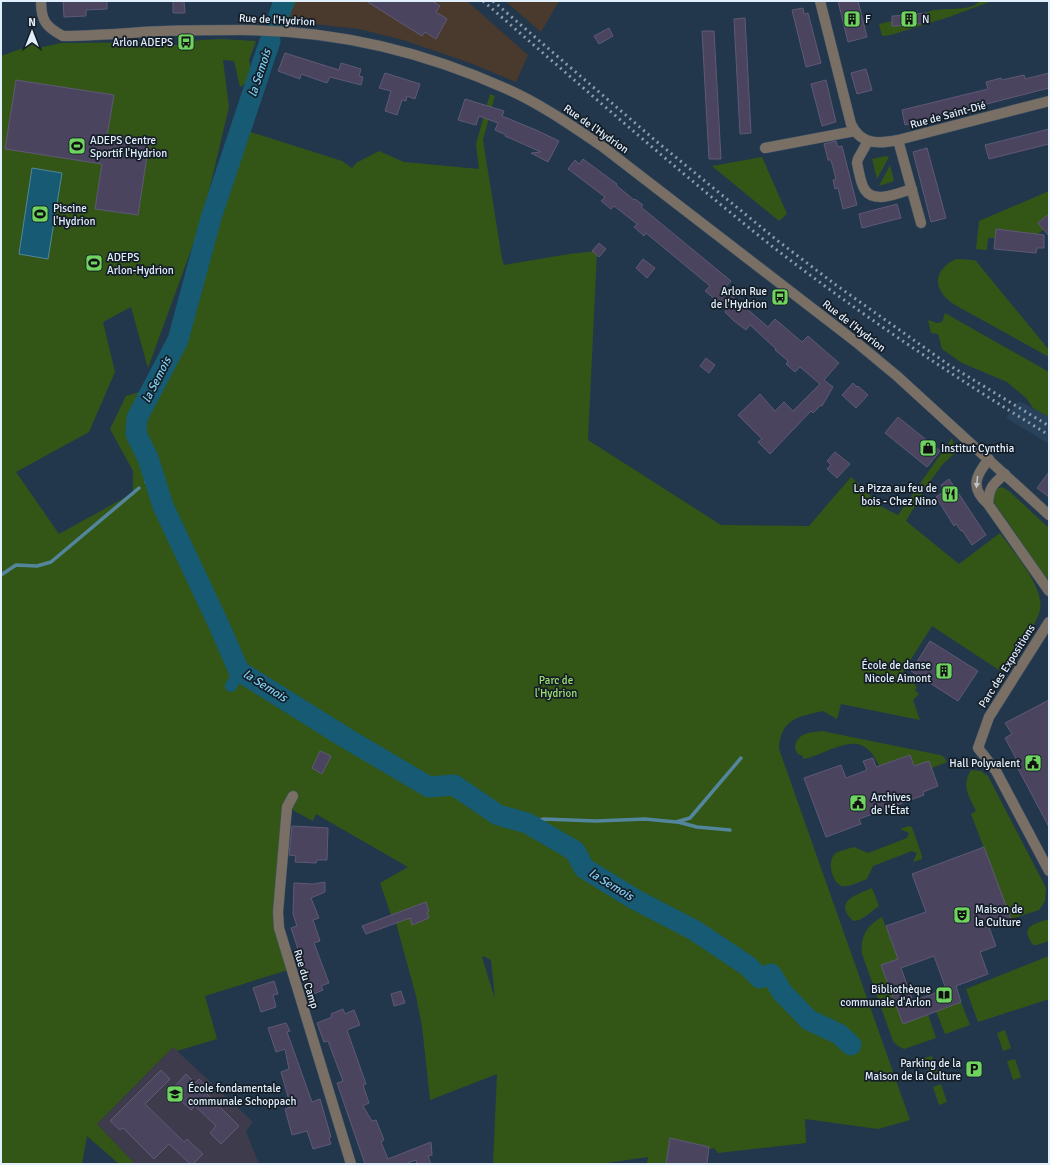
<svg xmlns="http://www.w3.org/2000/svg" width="1050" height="1165" viewBox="0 0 1050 1165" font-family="Signika,sans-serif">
<rect width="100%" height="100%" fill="#22374c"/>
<!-- commercial -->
<path fill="#493a2d" d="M297 1H467L528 55 516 82 470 63 403 40 359 29 287 21Z
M505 1H559L541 32Z"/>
<!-- built -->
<path fill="#28425c" d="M1019 401 1049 417V444L1006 418Z"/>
<!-- education -->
<path fill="#3d3b4c" d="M173 1047 253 1122 246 1131 259 1164H135L97 1124Z"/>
<!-- green -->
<path fill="#335616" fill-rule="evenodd" d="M272 1H297L287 21 282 20Z
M980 1H992L949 17 891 35 882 36 879 24 892 21V26L917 25V24L927 23V12C943 6 969 13 980 1Z
M221 39 256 41 249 60 253 79 240 87 234 61 223 60 229 107 202 220 148 368 131 307 103 322 115 372 89 432 16 472 59 534 133 493V471L110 429 126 396 146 390 166 355 209 220 235 127 342 161 352 168 356 163 379 151 404 162 479 169 476 144 490 94 495 96 483 140 502 259 504 265 569 254 597 251 588 440 721 525 809 526 851 477 882 507 898 515 952 438 956 452 942 465 926 487 906 521 959 564 1000 533C1013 551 1045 588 1040 610 1037 625 1012 658 1002 672L932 626 903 672 917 687 915 690 919 694 913 700 920 720 841 704 837 719 823 711C798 716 780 720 779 749L910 1120 878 1129 805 1119 806 1143 718 1153 714 1148 709 1149V1147L670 1139 666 1164H647L648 1157 599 1164H493L497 1074 430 1100 422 1026 416 996 396 923 410 918 412 924 429 918 427 912 429 911 426 902 391 915 380 883 408 867 316 814 313 821 287 807 278 912 291 969 205 996 217 1039 177 1051 173 1047 97 1124 135 1164H119L87 1136 82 1164H1V56L37 43 38 48 61 43 170 42V45H180V42L202 40ZM483 956 491 960 495 999 482 957Z
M886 156 889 157 877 179 872 159Z
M762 157 787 214 779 221 712 166Z
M890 165 894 181 879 186Z
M1049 191V214L1038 223 1044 229 1038 234 996 229 995 238H988L987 250 976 249 979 221Z
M956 259 973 260 976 261 1049 350V357L955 305C933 291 931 271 956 259Z
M945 313 1049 372V417L1033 408 1026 398 1007 382 962 363 942 349 938 334 931 333 928 320 937 323 942 322Z
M1002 487 1009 491 1049 528V582L993 501 992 494 995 489Z
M822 731 940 755 944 757 947 762 932 768 929 761 914 766 909 755 879 766C862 724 832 753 803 759V756C791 753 794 740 803 735 809 732 815 732 822 731Z
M971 770 981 771 988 776 1046 888 1045 901 1039 910 1011 919 971 814 976 811C969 796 961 786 971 770Z
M909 826 912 827 922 856V859L913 862 917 853 912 851 873 866 867 879C859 882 850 887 842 886 832 883 826 860 836 853 841 850 848 849 854 847L868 853 907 838 909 833 900 829Z
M872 888 879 906C870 912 863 921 853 921 833 901 856 895 872 888Z
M882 917 898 959 881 965 903 1023 928 1014 936 1038 904 1049 898 1046 893 1041 862 954C860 937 867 925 882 917Z
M1049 919V941L1037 945H1033C1019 926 1034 924 1049 919Z
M1049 956V999L978 1022 966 989Z
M961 1002 970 1025 945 1034 936 1011Z
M1005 1030 1011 1048 1003 1051 997 1033Z
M932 1056 938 1074 930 1076 924 1058Z
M1015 1059 1021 1077 1013 1080 1007 1061Z
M941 1084 947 1102 939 1105 933 1087Z"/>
<!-- water -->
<path fill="#165a73" stroke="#53869c" d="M32 168 62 173 48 259 19 254Z"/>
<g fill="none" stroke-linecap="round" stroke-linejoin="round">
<!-- stream -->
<path stroke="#53869c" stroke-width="3.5" d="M146 482 153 475
M1 575 16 565 37 566 51 562 139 488
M678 822 697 827 730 830
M527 823 544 819 596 821 645 819 676 822 690 818 741 758"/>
<!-- canal -->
<path stroke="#165a73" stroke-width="12" d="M231 686 239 671"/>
<!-- river -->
<path stroke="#165a73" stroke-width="21" d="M277 21 284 1
M270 41 211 218 178 340 137 418 136 434 148 458 163 506 219 625 239 671 346 738 429 787 454 785 498 815 527 823 575 851 584 868 636 900 694 930 748 966 760 978 771 974 782 992 809 1020 839 1034 851 1045"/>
</g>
<!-- building -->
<path fill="#4a445f" stroke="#5f5976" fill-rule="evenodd" d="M63 1H107V9L86 10V16L64 17Z
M173 1H184L185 13H173Z
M366 1H432L440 6 436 12 447 19 436 39 425 32 422 36Z
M838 1H858L867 37 848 42Z
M803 8 804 14 808 13 821 63 806 67 792 10Z
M927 13V23L917 24V25L892 26V16L916 15V14Z
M745 18 751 133 740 134 734 19Z
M609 28 613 36 599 44 594 36Z
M702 31H714L721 159H709Z
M285 53 339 70 341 63 361 69 359 76 363 77 361 85 330 77 327 83 301 74 300 79 278 71Z
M866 69 872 90 857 94 851 73Z
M385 73 420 84 415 99 407 96 406 101 402 100 397 115 385 111 391 91 379 88Z
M1049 73V88L905 125 902 110 988 89 986 82 1001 78 1002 80 1024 75 1025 79Z
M16 80 114 95 107 136 149 143 138 215 95 209 102 164 5 149Z
M826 80 836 122 822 126 811 84Z
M465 99 504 111 502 116 536 130 559 141 548 162 531 153 541 152 505 136 506 135 495 130 498 123 479 116 476 125 458 120Z
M1049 129V144L989 159 985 145Z
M836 141 838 147 842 146 857 205 843 209 838 188 835 189 833 180 836 179 831 160H828L824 144Z
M927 148 946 218 931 222 913 152Z
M583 159 617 184 616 185 634 200 635 199 643 205 641 207 731 281 724 289 768 327 775 319 802 342 808 336 839 363 824 380 833 387 822 406 821 405 813 413 811 411 770 454 758 442 762 439 738 415 760 394 775 411 784 402 793 411 820 384 800 367 795 372 786 364 788 361 775 350 776 349 750 325 746 330 734 321 725 312 727 309 705 291 710 286 646 233 644 236 634 227 637 224 614 206 611 209 601 201 605 197 568 169 575 160 579 164Z
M897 204 901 218 862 228 859 214Z
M1049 214V236L1038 223Z
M996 229 1044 235V248H1037L1036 253 994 249Z
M599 243 606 249 599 257 592 251Z
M643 259 655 268 647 278 636 268Z
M706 358 715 365 709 373 700 366Z
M853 383 857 387 858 386 868 395 856 408 842 395Z
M898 417 940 451 927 467 885 433Z
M835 452 850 464 837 478 827 469 831 465 827 461Z
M1049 472V497L1037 488Z
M949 479 986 535 972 545 962 530 961 531 956 524 954 526 936 497 945 491 941 485Z
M930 641 978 671 958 701 911 671Z
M1049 700V827L1015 763 1018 762 1005 738 1012 734 1005 723Z
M320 751 331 756 322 774 312 768Z
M910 755 914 766 929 761 938 786 923 792 924 795 859 819 861 824 826 837 804 778 841 765 846 778 867 770 863 761 873 758 876 767Z
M292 826 328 828 327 860H317L316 863 295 862 296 856 289 855Z
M984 847 1011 919 989 927 996 946 980 952 988 974 956 986 961 1002 903 1024 881 965 898 959 886 926 926 912 912 874ZM934 956 946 989 913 1001 901 968Z
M325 882V892L311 898 319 918 313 920 320 941 314 943 329 983 321 986 323 990 309 996 294 950 298 949 291 928 297 926 293 914 294 883 313 884Z
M426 902 429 911 427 912 429 918 412 925 410 918 366 934 362 926Z
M274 981 278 994 273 995 276 1007 261 1012 253 988Z
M401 991 405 1003 394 1006 391 994Z
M343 1009 345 1014 354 1010 360 1025 347 1030 366 1084 363 1085 369 1103 363 1106 372 1121 376 1120 384 1140 381 1142 388 1159 431 1142 432 1155 428 1156 431 1164H417L416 1160 405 1164H365L337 1083 343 1081 328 1041 324 1042 317 1023 332 1017 331 1014Z
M286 1023 290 1031 287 1032 312 1102 320 1099 331 1137 329 1138 331 1144 313 1149 307 1131 292 1135 285 1109 291 1107 281 1072 289 1069 285 1049 276 1052 268 1028Z
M161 1070 170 1079 145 1104 184 1142 187 1139 203 1154 193 1164H190L169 1144 154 1159 123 1128 120 1130 110 1121Z
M186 1074 195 1083 199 1079 211 1090 207 1094 239 1126 221 1144 210 1133 216 1126 195 1106 191 1110 179 1099 183 1094 175 1086Z
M670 1138 709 1147 707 1164H666Z"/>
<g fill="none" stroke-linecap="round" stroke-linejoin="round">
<!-- minor casing -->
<g stroke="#415468" stroke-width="11">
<path id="minor" d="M41 1C41 21 46 27 63 36 89 36 115 34 142 32 175 30 208 30 241 30 334 30 423 51 507 89 541 104 572 126 603 147L856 342 897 376 1049 515
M820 1 851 124C861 145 878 144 898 140L1049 101
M898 140 921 223
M868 141 858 159 857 163C859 171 860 183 865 190 874 204 899 193 912 189
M765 148 855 131
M989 459C975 476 970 488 988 504L1049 591
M988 504C989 487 993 484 1005 474
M1049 622 989 717 978 748 996 771 1049 871
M293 796 287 807 278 912 279 928 351 1164"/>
</g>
<!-- minor -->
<use href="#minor" stroke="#796f64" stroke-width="10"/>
<!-- rail -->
<path stroke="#8a9bac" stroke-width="3" stroke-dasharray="2 4" stroke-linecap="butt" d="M483 1C579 84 674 168 773 247 861 315 954 377 1049 435
M493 1 656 141 778 241 836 285 949 365 1049 426"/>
</g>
<!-- one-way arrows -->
<defs><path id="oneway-solid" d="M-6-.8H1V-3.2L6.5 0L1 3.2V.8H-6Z"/></defs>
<use fill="#bdc2c7" href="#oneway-solid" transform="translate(977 482) rotate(96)"/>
<!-- icons -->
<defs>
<g id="building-square" transform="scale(0.9)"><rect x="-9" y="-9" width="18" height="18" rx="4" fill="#6fd35f" stroke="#151e27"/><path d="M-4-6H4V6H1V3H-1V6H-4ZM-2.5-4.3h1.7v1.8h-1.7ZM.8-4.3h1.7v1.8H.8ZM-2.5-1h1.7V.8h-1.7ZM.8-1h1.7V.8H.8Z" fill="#111"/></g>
<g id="bus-square" transform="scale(0.9)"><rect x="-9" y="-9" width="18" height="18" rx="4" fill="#6fd35f" stroke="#151e27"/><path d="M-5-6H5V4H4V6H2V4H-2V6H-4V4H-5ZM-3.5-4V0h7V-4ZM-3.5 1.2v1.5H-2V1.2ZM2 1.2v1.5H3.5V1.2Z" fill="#111"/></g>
<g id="stadium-square" transform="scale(0.9)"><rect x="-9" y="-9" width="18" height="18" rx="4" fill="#6fd35f" stroke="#151e27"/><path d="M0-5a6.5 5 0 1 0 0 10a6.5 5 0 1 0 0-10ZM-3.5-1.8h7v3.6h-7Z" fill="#111"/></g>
<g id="shop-square" transform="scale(0.9)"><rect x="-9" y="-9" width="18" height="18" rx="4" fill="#6fd35f" stroke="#151e27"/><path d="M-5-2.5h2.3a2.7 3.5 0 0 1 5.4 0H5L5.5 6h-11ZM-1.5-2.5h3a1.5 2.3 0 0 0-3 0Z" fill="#111"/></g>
<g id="restaurant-square" transform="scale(0.9)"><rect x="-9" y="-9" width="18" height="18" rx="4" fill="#6fd35f" stroke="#151e27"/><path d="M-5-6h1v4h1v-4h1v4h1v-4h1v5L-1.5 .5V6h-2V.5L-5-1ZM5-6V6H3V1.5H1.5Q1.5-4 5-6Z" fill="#111"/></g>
<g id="civic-square" transform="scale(0.9)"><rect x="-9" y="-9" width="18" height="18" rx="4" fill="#6fd35f" stroke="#151e27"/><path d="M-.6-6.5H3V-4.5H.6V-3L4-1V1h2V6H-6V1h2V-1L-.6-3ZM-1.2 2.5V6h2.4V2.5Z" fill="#111"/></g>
<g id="theatre-square" transform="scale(0.9)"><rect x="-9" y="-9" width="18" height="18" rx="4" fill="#6fd35f" stroke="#151e27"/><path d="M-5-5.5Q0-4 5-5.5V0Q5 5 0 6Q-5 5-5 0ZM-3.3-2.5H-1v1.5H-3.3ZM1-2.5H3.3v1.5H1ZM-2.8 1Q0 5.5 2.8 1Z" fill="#111"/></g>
<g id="library-square" transform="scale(0.9)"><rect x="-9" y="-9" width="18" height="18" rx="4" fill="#6fd35f" stroke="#151e27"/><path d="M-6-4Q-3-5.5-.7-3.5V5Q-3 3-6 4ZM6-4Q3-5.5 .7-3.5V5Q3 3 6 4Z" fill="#111"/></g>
<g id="parking-square" transform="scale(0.9)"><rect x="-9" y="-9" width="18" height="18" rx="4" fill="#6fd35f" stroke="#151e27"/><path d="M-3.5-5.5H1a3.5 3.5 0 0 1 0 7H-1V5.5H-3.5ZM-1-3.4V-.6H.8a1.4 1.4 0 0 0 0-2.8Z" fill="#111"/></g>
<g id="school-square" transform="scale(0.9)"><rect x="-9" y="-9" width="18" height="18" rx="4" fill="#6fd35f" stroke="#151e27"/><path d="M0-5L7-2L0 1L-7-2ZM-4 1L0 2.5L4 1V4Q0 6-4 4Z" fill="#111"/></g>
</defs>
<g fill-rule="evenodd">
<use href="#building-square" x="852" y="19"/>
<use href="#building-square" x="909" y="19"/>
<use href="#bus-square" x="186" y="42"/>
<use href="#stadium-square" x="77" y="146"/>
<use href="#stadium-square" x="40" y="214"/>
<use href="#stadium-square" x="94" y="263"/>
<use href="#bus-square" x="780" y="297"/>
<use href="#shop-square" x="928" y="448"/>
<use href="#restaurant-square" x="950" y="494"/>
<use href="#building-square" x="944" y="671"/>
<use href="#civic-square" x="1033" y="763"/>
<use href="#civic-square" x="858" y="803"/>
<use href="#theatre-square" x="962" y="915"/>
<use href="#library-square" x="944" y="995"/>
<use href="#parking-square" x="974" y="1069"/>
<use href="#school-square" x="175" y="1094"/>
</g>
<g text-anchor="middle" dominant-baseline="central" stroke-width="3.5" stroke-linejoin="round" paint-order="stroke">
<!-- poi labels -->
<g font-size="11" fill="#e1eefc" stroke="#151e27" text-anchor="start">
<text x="865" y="19">F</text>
<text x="922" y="19">N</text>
<text x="173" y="42" text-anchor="end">Arlon ADEPS</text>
<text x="90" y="140">ADEPS Centre<tspan x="90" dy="13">Sportif l'Hydrion</tspan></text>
<text x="53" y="208">Piscine<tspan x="53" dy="13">l'Hydrion</tspan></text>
<text x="107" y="257">ADEPS<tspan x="107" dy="13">Arlon-Hydrion</tspan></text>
<text x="767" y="291" text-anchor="end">Arlon Rue<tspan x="767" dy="13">de l'Hydrion</tspan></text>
<text x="941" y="448">Institut Cynthia</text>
<text x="937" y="488" text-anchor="end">La Pizza au feu de<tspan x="937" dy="13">bois - Chez Nino</tspan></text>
<text x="931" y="665" text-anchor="end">École de danse<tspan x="931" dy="13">Nicole Aimont</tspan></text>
<text x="1020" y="763" text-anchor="end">Hall Polyvalent</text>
<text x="871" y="797">Archives<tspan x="871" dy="13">de l'État</tspan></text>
<text x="975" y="909">Maison de<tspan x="975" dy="13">la Culture</tspan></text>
<text x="931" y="989" text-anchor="end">Bibliothèque<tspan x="931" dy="13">communale d'Arlon</tspan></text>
<text x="961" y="1063" text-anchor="end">Parking de la<tspan x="961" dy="13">Maison de la Culture</tspan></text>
<text x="188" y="1088">École fondamentale<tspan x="188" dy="13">communale Schoppach</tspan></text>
</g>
<!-- street labels -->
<g font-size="11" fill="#e1eefc" stroke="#151e27">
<text transform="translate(277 20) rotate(3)">Rue de l'Hydrion</text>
<text transform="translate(948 115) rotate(-15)">Rue de Saint-Dié</text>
<text transform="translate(596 129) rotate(35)">Rue de l'Hydrion</text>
<text transform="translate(854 326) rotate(38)">Rue de l'Hydrion</text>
<text transform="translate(1007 666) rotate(-58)">Parc des Expositions</text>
<text transform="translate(306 979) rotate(73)">Rue du Camp</text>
</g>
<!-- park labels -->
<g font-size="11" fill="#9fe073" stroke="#151e27">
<text x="556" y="680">Parc de<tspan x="556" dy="13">l'Hydrion</tspan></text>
</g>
<!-- water labels -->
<g font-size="12" font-style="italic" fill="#7ecff2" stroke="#151e27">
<text transform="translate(260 73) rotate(-72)">la Semois</text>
<text transform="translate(157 380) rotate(-63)">la Semois</text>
<text transform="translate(265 686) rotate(32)">la Semois</text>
<text transform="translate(611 885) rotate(31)">la Semois</text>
</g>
</g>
<!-- border -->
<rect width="1050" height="1165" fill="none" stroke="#e1eefc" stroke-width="4"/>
<!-- north arrow -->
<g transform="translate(32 32)" stroke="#151e27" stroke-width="3" paint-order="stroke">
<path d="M0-3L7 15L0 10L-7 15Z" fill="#e1eefc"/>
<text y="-6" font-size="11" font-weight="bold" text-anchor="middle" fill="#e1eefc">N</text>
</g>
</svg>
